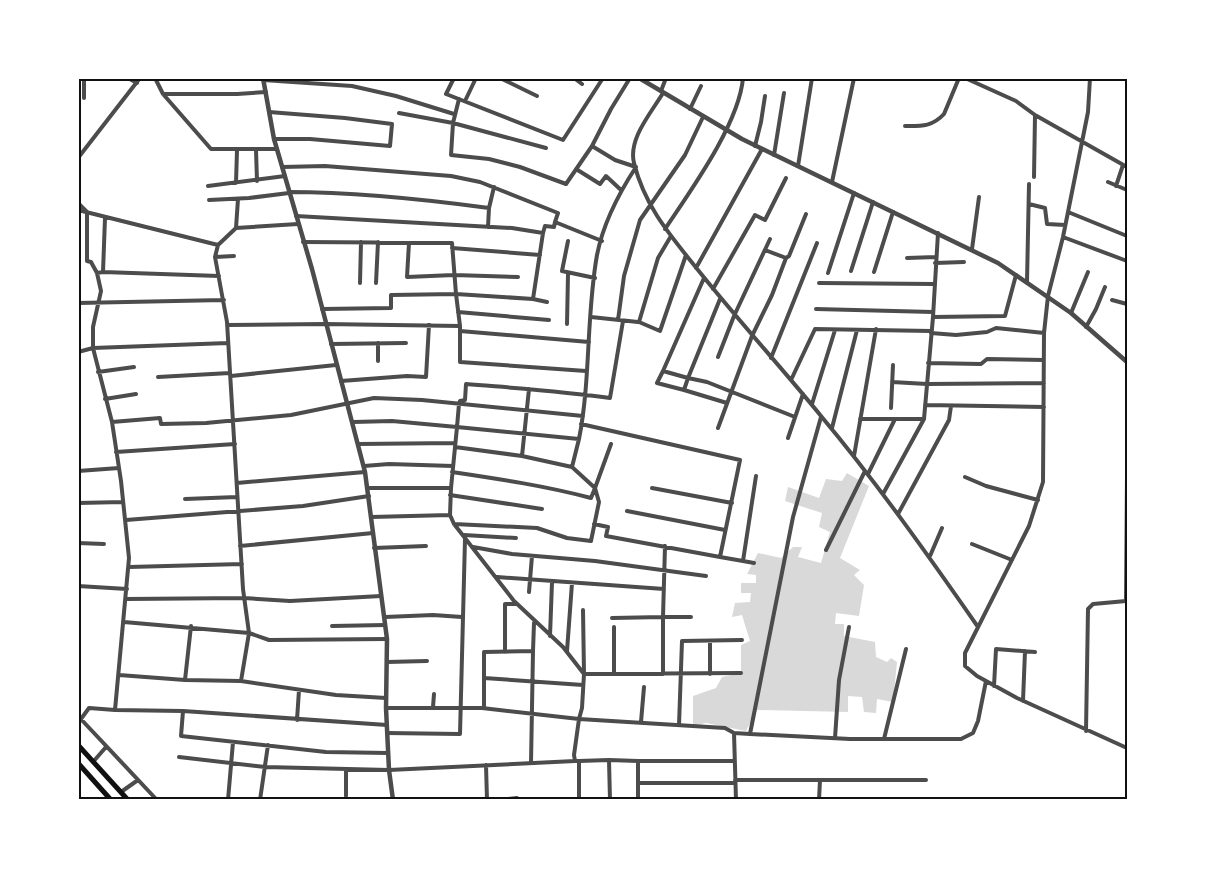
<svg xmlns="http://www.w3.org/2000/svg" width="1205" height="878" viewBox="0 0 1205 878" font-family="Ubuntu,sans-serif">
<rect width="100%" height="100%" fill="#fff"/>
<!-- water -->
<path fill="#d9d9d9" d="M847 473 869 486 840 558 860 570 854 575 864 585 859 616 836 613 835 624H844V636L875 642 876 657 887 662 891 658 897 662 893 702 877 699 876 713 864 712 862 697 848 696V712L757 710 746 731 706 723 693 726V696L716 688 722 677 741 673V645L750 641 742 615 732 617 735 603 750 602 751 593H741V583H756V575L747 574 758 553 781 558 793 547H802L798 557 821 563 830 532 819 527 822 513 785 501 788 487 819 498 826 479 842 481Z"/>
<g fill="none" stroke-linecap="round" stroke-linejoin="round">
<!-- minor -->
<path stroke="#4c4c4c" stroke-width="4" d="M128 78 137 83
M155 78 163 94 211 149H277
M454 78 446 94 563 140 603 78
M500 78 537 96
M574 78 582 84
M965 78 1016 101 1035 115 1127 167
M1090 78 1088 112 1063 237 1048 296 1044 333 1043 482 1029 526 965 653V666L977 676 1017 698 1127 748
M263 80 352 86 396 96 454 114
M661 91 666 78
M663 93C651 113 628 139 634 163 645 207 670 235 698 270 738 320 781 367 821 416 877 483 928 555 978 627
M163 94H237L266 92
M84 98V78
M459 99 453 123 451 155 489 159 520 167 566 184 592 146 611 109 630 78
M465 101 476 78
M690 109 701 86
M269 112 345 118 392 124 390 146 310 139H274
M399 113 453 123 546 148
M78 121H79
M905 126C921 126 932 127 944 114L959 78
M592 146 615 160 636 167C619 193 603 224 597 255 586 316 591 378 579 439L457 427 459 404 460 401 465 400 466 384C514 388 562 391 610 398L623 321
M755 146 761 122 765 96
M256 150 257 181
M774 155 784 93
M78 158 140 78
M798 166 812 78
M282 167 325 166 451 176 480 182 558 213 555 222 602 241
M576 169 600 184 606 176 621 190
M1034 177 1035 115
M832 182 854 78
M1108 182 1127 190
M236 183 237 150
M208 186 285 176
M1116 186 1123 165
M289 192C357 192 422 199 489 208L494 187
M209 200 249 198 289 193
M78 203 87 212V261L91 262 97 273 101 291 93 327V348L112 422 121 481 129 558 115 710 89 708 78 723
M1029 204 1045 208 1047 224 1065 225
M78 210 218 245
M1068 212 1127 236
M296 216 512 228 543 233 533 299 456 294 452 243 303 242
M488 227 489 208
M236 228 238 199
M665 229C691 190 739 124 743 78
M543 233 545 226 554 227 555 222
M671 236 658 258 639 322 660 331 686 255
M1063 237 1127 261
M568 241 562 271 595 278
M409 243 407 277 454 275 518 277
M452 248 540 255
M972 249 979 197
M765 250 786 258
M215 257 234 256
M907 258 936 257
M935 263 964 262
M696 268 762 149
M851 271 873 202
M103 272 219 276
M874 272 893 212
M97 273 103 272 105 218
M828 273 854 193
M704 278 663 371 688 378 684 390 727 403
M1027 282 1029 184
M360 283 361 242
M376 283 378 242
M819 283 934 284
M713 289 755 215 765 220 786 178
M533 299 547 302
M720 299 688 378 707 382 795 417
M1112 300 1127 304
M78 303 224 300
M816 309 933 312
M458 312 549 320
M1071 313 1088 272
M591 317 638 322
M933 317 1005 316 1016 275
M618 320 624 276 640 220 685 155 703 117
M567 324 568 274
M227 325 325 324 460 326 456 294 391 295V308L322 309
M460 326V362L586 371
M1086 327 1096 309 1105 287
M460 331 589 342
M931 333 956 335 987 332 996 328 1044 333
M378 343V361
M331 344 406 343
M78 352 93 348 228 343
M718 357 734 316 770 239
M771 358 817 243
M928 363 981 364 987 359 1044 360
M663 371 657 383 684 390
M98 372 134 367
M231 376 336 365
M158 377 230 373
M791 380 815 329 931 331
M341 381 407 376 426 377 429 325
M892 382 927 384 1044 383
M105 399 136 394
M812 404 835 330
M925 405 1044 407
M891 408 893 365
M821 417 793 517 750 734 850 739H961L973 733 978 721 986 681
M860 419H923
M112 422 160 418 161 424 206 423 291 415 374 398 422 400 583 416
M353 422 392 421 457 427 451 488 450 515
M581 424 740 460 720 557 606 536 608 527 594 524
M718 428 752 336 772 295 786 258 789 256 806 214
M832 428 857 330
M788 438 803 394
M358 444 455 443
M116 452 235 444
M522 456 529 389
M854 456 876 329
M364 466 389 464 453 466
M572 467 579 439
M78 471 119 468
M452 472C499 479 546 486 591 498L595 488 572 467 522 456 455 447
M868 474 895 419
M965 477 986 486 1038 500
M237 483 365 472
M368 488H451
M652 488 732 503
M883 494 924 419 933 317 938 233
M450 495 542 509
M185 499 237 497
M78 503 123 502
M627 511 725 530
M898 514 949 420 951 406
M371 517 450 515 454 524 514 601 563 647 584 674 582 708 579 719 725 728 734 733 736 800
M126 520 303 506 369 496
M454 524 537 528 567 538 591 541 599 502 595 488 611 444
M464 535 516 538
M78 543 104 544
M972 544 1012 560
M240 546 373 533
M665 546 663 617H691
M473 547 512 554 595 561 706 576
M374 548 426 546
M826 550 865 471
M930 556 942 528
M720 557 743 561 756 476
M743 561 754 563
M129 567 242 564
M497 577 664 589
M78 586 127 589
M529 592 532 556
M126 599 244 598 290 601 381 596
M583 610 584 674 741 673
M385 617 433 615 462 617
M612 618 663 617V674
M124 622 249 633 269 640 387 639
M332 626 385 625
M550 636 552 582
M567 651 572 583
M505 652V604H516
M387 662 427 661
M614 674V627
M710 674V641
M119 675 185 680 191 626
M484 678 583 685
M185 680 241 681 249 633 243 589 227 322 215 257 218 245 236 228 298 224
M241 681 336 695 386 698
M994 686 996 649 1035 652
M1023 701 1025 651
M433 707 434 694
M386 708H482L579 719 574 755 575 761H579V800
M484 708V652L533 651 534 623
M115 710 183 711 181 736 326 752 388 753
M183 711 387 725
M78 716 157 800
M297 720 299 690
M641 722 644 687
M679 725 682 641 742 640
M1086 731 1088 609 1093 604 1126 601 1127 476
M387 733 460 734 465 539
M734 733 750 734
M835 738 839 680 849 627
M884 739 906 649
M179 757 265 767 389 770 575 761
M609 760 638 761
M579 761 609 760 610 800
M93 762 106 747
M531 763 533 651
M486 765 487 800
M346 769V796
M735 780H926
M638 783H735
M121 792 138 780
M228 800 233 742
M260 800 268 745
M499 800 517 798V800
M638 800V761H735
M819 800 820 780"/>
<!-- tertiary -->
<path stroke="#4c4c4c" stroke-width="4.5" d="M263 78 274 139 312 269 365 472 387 639 386 708 389 770 393 800
M639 78 742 139 998 263 1071 313 1127 362"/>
<!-- primary -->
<path stroke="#111" stroke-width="5" d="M78 745 128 800
M78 763 111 800"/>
</g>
<!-- border -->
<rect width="1205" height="878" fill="none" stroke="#ffffff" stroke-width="159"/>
<rect x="80" y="80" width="1046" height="718" fill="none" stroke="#111" stroke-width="2"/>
</svg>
